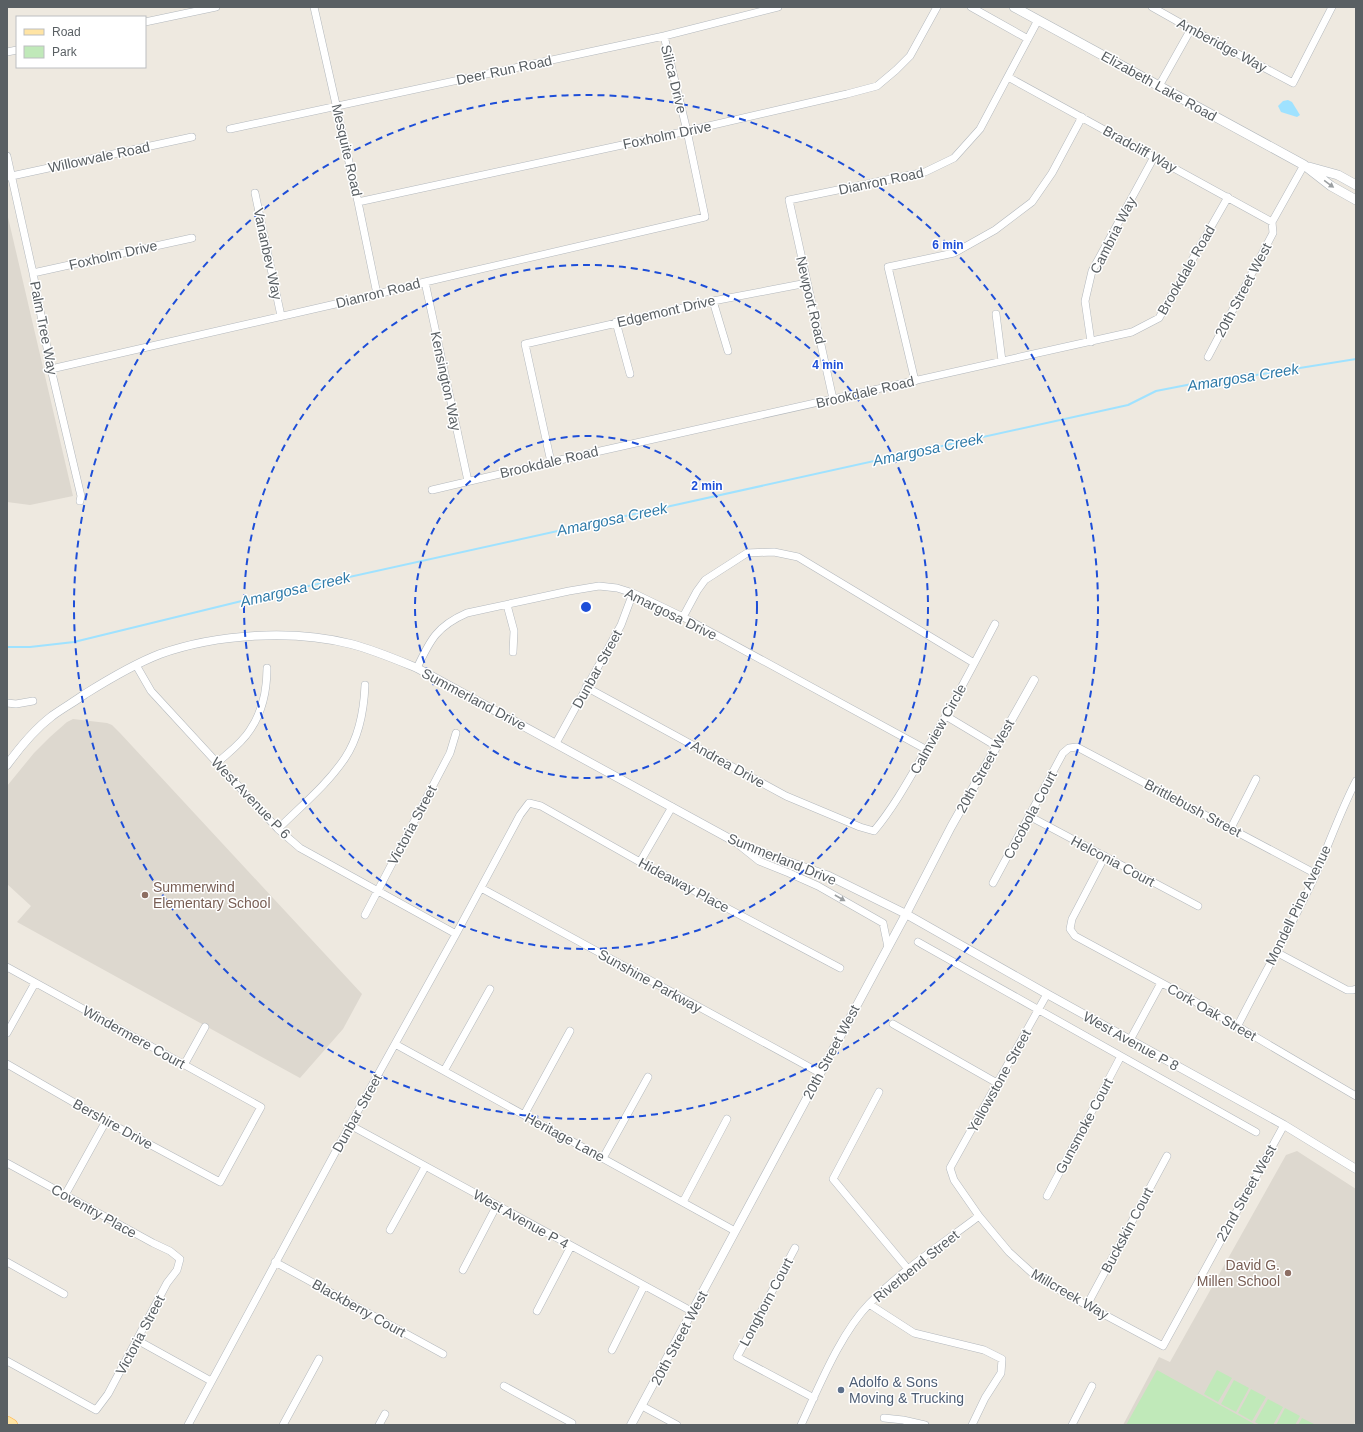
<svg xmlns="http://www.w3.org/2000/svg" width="1363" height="1432" viewBox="0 0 1363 1432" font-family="Arial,sans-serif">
<rect width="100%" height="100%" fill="#eee9e0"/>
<!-- education -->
<path fill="#ddd8cf" d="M7 213 73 496 30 505 7 502Z
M73 719 107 723 112 725 120 733 362 994 343 1029 300 1078 17 922 31 906 7 884V786L34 753 50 737 67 722Z
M1297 1151 1356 1189V1418L1354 1425H1123L1159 1357 1170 1362 1286 1155Z"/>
<!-- green -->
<path fill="#c0e9b9" d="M1157 1370 1256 1425H1126Z
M1217 1370 1232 1378 1218 1402 1204 1394Z
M1234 1380 1249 1388 1236 1412 1221 1404Z
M1251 1389 1266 1397 1252 1421 1238 1413Z
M1268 1399 1283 1407 1273 1425H1260L1255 1422Z
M1285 1408 1300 1416 1295 1425H1276Z
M1302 1418 1316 1425H1298Z"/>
<!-- water -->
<path fill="#9fe2ff" d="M1288 100 1292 102 1300 115 1297 117 1281 112 1278 106 1283 101Z"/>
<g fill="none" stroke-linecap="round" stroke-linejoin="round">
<!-- stream -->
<path stroke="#9fe2ff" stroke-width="2" d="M7 647H30L74 642 254 598 1128 405 1156 391 1192 384 1231 379 1356 359"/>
<!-- minor casing -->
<g stroke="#b3b8bd" stroke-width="8">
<path id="minor" d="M314 7 358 202 377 294
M971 7 1028 39
M1152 7 1191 29 1293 83 1332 7
M145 22 216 7
M7 52 17 50
M1008 77 1272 222
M1159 86 1191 29
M230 129 664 36 778 7
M7 156 33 273 51 369 81 496 80 501
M7 177 192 137
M255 193 281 316
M358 202 687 131 847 94 877 86 896 70 910 56 937 7
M1272 222 1304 165
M33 273 192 238
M425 282 468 481
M713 301 728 351
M996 314 1002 361
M616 322 630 374
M1091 342 1085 301 1092 271 1154 157
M1208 357 1273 233 1272 222
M51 369 366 297 425 282 705 217 687 131 664 36
M915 381 888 267 954 253 995 230 1032 202 1052 173 1082 117
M833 399 789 200 925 172 954 158 980 129 1038 20
M551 462 525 344 713 301 807 283
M432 490 551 462 1132 332 1159 318 1228 197
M507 605 514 631 513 652
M683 617 697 591 705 580 747 553 774 552 798 557 974 663
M136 665 151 691 278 829 300 848 456 934
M417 668C430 640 437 626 467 613L569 591 599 586 617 588 633 593 683 617 927 750
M586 687 786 796 860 827 874 831C893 808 907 783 922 757 948 714 972 668 995 624
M7 703 16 704 33 701
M946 716 996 746
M556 743 621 625 633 593
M217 763C228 753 242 743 250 730 263 711 267 690 267 668
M1029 816 1198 906
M1231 828 1256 779
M278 829C301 806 327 785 345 758 359 737 364 709 365 685
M739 845 759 861 789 873 818 886 883 923 888 947
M1105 856 1072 919 1070 929 1075 936 1184 995 1356 1096
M640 862 672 807
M993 883 1063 753 1069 748 1077 747 1316 874
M481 888 820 1073
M365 915 450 753 456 733
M918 942 1256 1132
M1276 952 1347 990H1353L1356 989
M7 967 261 1107 220 1182 106 1121 7 1064
M1047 994 950 1168 954 1180 979 1216 1009 1252 1031 1272 1064 1293 1163 1346 1284 1125
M893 1024 997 1083
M1237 1027C1263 976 1291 927 1315 876 1329 844 1340 812 1356 781
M7 1033 35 983
M1130 1040 1161 983
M395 1044 735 1231
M184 1065 205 1027
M444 1071 490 989
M879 1092 833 1179 908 1269
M524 1115 570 1031
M350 1125 693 1312
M603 1158 648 1077
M7 1163 153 1243 170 1251 180 1259 177 1270 167 1283 108 1394 96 1410 7 1361
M65 1195 106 1121
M1047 1196 1121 1056
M683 1202 727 1119
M390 1230 425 1167
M795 1248 737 1357 814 1398
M7 1262 64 1294
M275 1262 443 1354
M463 1270 497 1205
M869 1304 914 1333 984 1350 1002 1359 1001 1373 985 1398 972 1425
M1087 1305 1167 1156
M537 1311 571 1246
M137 1340 211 1381
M612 1350 644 1286
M504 1386 572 1423 571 1425
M642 1406 677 1425
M884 1418 903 1420 925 1425
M188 1425 350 1125 456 934 520 815 529 803 541 806 640 862 840 968
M283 1425 319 1359
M379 1425 385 1414
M801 1425C819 1387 840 1334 869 1304 902 1270 942 1244 979 1216
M1072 1425 1092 1386"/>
</g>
<!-- tertiary casing -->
<g stroke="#b3b8bd" stroke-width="9">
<path id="tertiary" d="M7 765C20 747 35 729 52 716 63 708 74 702 85 694 109 679 134 664 160 654 217 634 292 629 351 644 374 650 395 659 417 668L741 845 829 876 906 914 1047 994 1284 1125 1356 1169
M631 1425 906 914 951 827 1034 680"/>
</g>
<!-- secondary casing -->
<g stroke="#b2b8bd" stroke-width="10">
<path id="secondary" d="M1014 7 1304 165 1331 186 1356 200
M1309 167 1338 175 1356 185"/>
</g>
<!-- primary casing -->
<g stroke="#ffb348" stroke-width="12">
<path id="primary" d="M7 1422 12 1425"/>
</g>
<!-- minor -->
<use href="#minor" stroke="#fff" stroke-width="7"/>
<!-- tertiary -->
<use href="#tertiary" stroke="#fff" stroke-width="8"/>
<!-- secondary -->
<use href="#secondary" stroke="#fff" stroke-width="9"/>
<!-- primary -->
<use href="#primary" stroke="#ffe4a4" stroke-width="11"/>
</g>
<!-- one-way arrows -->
<defs><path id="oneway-solid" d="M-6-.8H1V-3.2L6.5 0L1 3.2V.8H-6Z"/></defs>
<g fill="#9b9fa1">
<use href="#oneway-solid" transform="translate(1329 184) rotate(36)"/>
<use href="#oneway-solid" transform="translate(840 898) rotate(30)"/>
</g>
<!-- distance rings -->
<g fill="none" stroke="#1d4ed8" stroke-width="2" stroke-dasharray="7 5">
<circle cx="586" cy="607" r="171"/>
<circle cx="586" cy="607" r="342"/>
<circle cx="586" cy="607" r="512"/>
</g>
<!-- markers -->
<g fill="#8d6e63" stroke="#fff" stroke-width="1.5">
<circle cx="145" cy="895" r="4"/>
<circle cx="1288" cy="1273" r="4"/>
</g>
<circle fill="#5c6f8a" stroke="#fff" stroke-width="1.5" cx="841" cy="1390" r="4"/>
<g text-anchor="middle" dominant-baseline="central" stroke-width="3" stroke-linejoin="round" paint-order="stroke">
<!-- street labels -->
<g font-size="14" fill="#595f63" stroke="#fff">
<text transform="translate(1222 45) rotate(28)">Amberidge Way</text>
<text transform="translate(504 70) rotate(-12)">Deer Run Road</text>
<text transform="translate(674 79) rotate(76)">Silica Drive</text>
<text transform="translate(1159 86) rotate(29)">Elizabeth Lake Road</text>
<text transform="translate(667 135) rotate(-12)">Foxholm Drive</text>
<text transform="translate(1140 149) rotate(29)">Bradcliff Way</text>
<text transform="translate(347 150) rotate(77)">Mesquite Road</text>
<text transform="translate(99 157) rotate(-12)">Willowvale Road</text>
<text transform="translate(881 181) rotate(-12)">Dianron Road</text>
<text transform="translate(1113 235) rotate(-63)">Cambria Way</text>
<text transform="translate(268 254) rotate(78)">Vananbev Way</text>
<text transform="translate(113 255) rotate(-13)">Foxholm Drive</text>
<text transform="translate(1186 270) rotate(-60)">Brookdale Road</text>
<text transform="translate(1243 290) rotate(-62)">20th Street West</text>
<text transform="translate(378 293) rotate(-14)">Dianron Road</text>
<text transform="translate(811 300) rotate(77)">Newport Road</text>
<text transform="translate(666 311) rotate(-13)">Edgemont Drive</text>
<text transform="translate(44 328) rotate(79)">Palm Tree Way</text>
<text transform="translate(446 381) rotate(78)">Kensington Way</text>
<text transform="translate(865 392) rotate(-13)">Brookdale Road</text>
<text transform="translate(549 462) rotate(-13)">Brookdale Road</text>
<text transform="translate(671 614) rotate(26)">Amargosa Drive</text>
<text transform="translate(597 669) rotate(-61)">Dunbar Street</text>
<text transform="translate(474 699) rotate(28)">Summerland Drive</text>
<text transform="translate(938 729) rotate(-61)">Calmview Circle</text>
<text transform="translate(728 764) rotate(29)">Andrea Drive</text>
<text transform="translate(985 766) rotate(-61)">20th Street West</text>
<text transform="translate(251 798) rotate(46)">West Avenue P 6</text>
<text transform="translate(1193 808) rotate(28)">Brittlebush Street</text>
<text transform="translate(1030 815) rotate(-62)">Cocobola Court</text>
<text transform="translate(412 825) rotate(-62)">Victoria Street</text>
<text transform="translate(782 859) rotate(22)">Summerland Drive</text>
<text transform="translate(1113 861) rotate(28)">Helconia Court</text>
<text transform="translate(684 885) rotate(28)">Hideaway Place</text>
<text transform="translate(1298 905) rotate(-64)">Mondell Pine Avenue</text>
<text transform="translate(650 981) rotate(29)">Sunshine Parkway</text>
<text transform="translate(1212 1012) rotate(30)">Cork Oak Street</text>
<text transform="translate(134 1037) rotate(29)">Windermere Court</text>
<text transform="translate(1131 1041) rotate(29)">West Avenue P 8</text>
<text transform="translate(831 1052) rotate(-62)">20th Street West</text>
<text transform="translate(999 1081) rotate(-61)">Yellowstone Street</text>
<text transform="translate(357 1113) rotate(-61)">Dunbar Street</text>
<text transform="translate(113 1124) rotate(29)">Bershire Drive</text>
<text transform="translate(1084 1126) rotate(-62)">Gunsmoke Court</text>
<text transform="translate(565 1137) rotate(28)">Heritage Lane</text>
<text transform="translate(1246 1193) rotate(-61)">22nd Street West</text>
<text transform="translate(94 1211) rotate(29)">Coventry Place</text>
<text transform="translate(521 1219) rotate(29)">West Avenue P 4</text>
<text transform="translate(1127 1230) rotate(-62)">Buckskin Court</text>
<text transform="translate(916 1266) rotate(-39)">Riverbend Street</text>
<text transform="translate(1070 1294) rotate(30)">Millcreek Way</text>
<text transform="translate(766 1302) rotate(-62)">Longhorn Court</text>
<text transform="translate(359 1308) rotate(29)">Blackberry Court</text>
<text transform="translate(140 1335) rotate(-62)">Victoria Street</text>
<text transform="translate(679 1338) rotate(-62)">20th Street West</text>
</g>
<!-- education labels -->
<g font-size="14" fill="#785e54" stroke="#fff" text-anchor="start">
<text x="153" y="887">Summerwind<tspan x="153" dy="16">Elementary School</tspan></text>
<text x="1280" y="1265" text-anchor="end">David G.<tspan x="1280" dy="16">Millen School</tspan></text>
</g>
<!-- service labels -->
<g font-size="14" fill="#4e5e75" stroke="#fff" text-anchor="start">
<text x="849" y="1382">Adolfo &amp; Sons<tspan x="849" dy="16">Moving &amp; Trucking</tspan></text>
</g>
<!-- water labels -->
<g font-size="15" font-style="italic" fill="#2f7aa8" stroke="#fff">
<text transform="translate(1243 377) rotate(-9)">Amargosa Creek</text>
<text transform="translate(928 449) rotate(-12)">Amargosa Creek</text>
<text transform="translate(612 519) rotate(-12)">Amargosa Creek</text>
<text transform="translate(295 589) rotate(-13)">Amargosa Creek</text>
</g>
</g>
<circle cx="586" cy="607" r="6" fill="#1d4ed8" stroke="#fff" stroke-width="2"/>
<g font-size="12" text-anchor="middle" font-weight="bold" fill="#1d4ed8" stroke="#fff" stroke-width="3" stroke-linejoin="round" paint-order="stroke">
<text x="948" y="249">6 min</text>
<text x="828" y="369">4 min</text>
<text x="707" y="490">2 min</text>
</g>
<!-- border -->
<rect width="1363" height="1432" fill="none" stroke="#595f63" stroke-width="16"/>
<!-- legend -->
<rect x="16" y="16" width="130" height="52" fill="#ffffff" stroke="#bdbfc1"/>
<rect x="24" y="29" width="20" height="6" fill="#ffe4a4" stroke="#bdbfc1"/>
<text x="52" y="36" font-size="12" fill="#595f63">Road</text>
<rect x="24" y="46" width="20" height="12" fill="#c0e9b9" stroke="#bdbfc1"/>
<text x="52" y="56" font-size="12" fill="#595f63">Park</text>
</svg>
